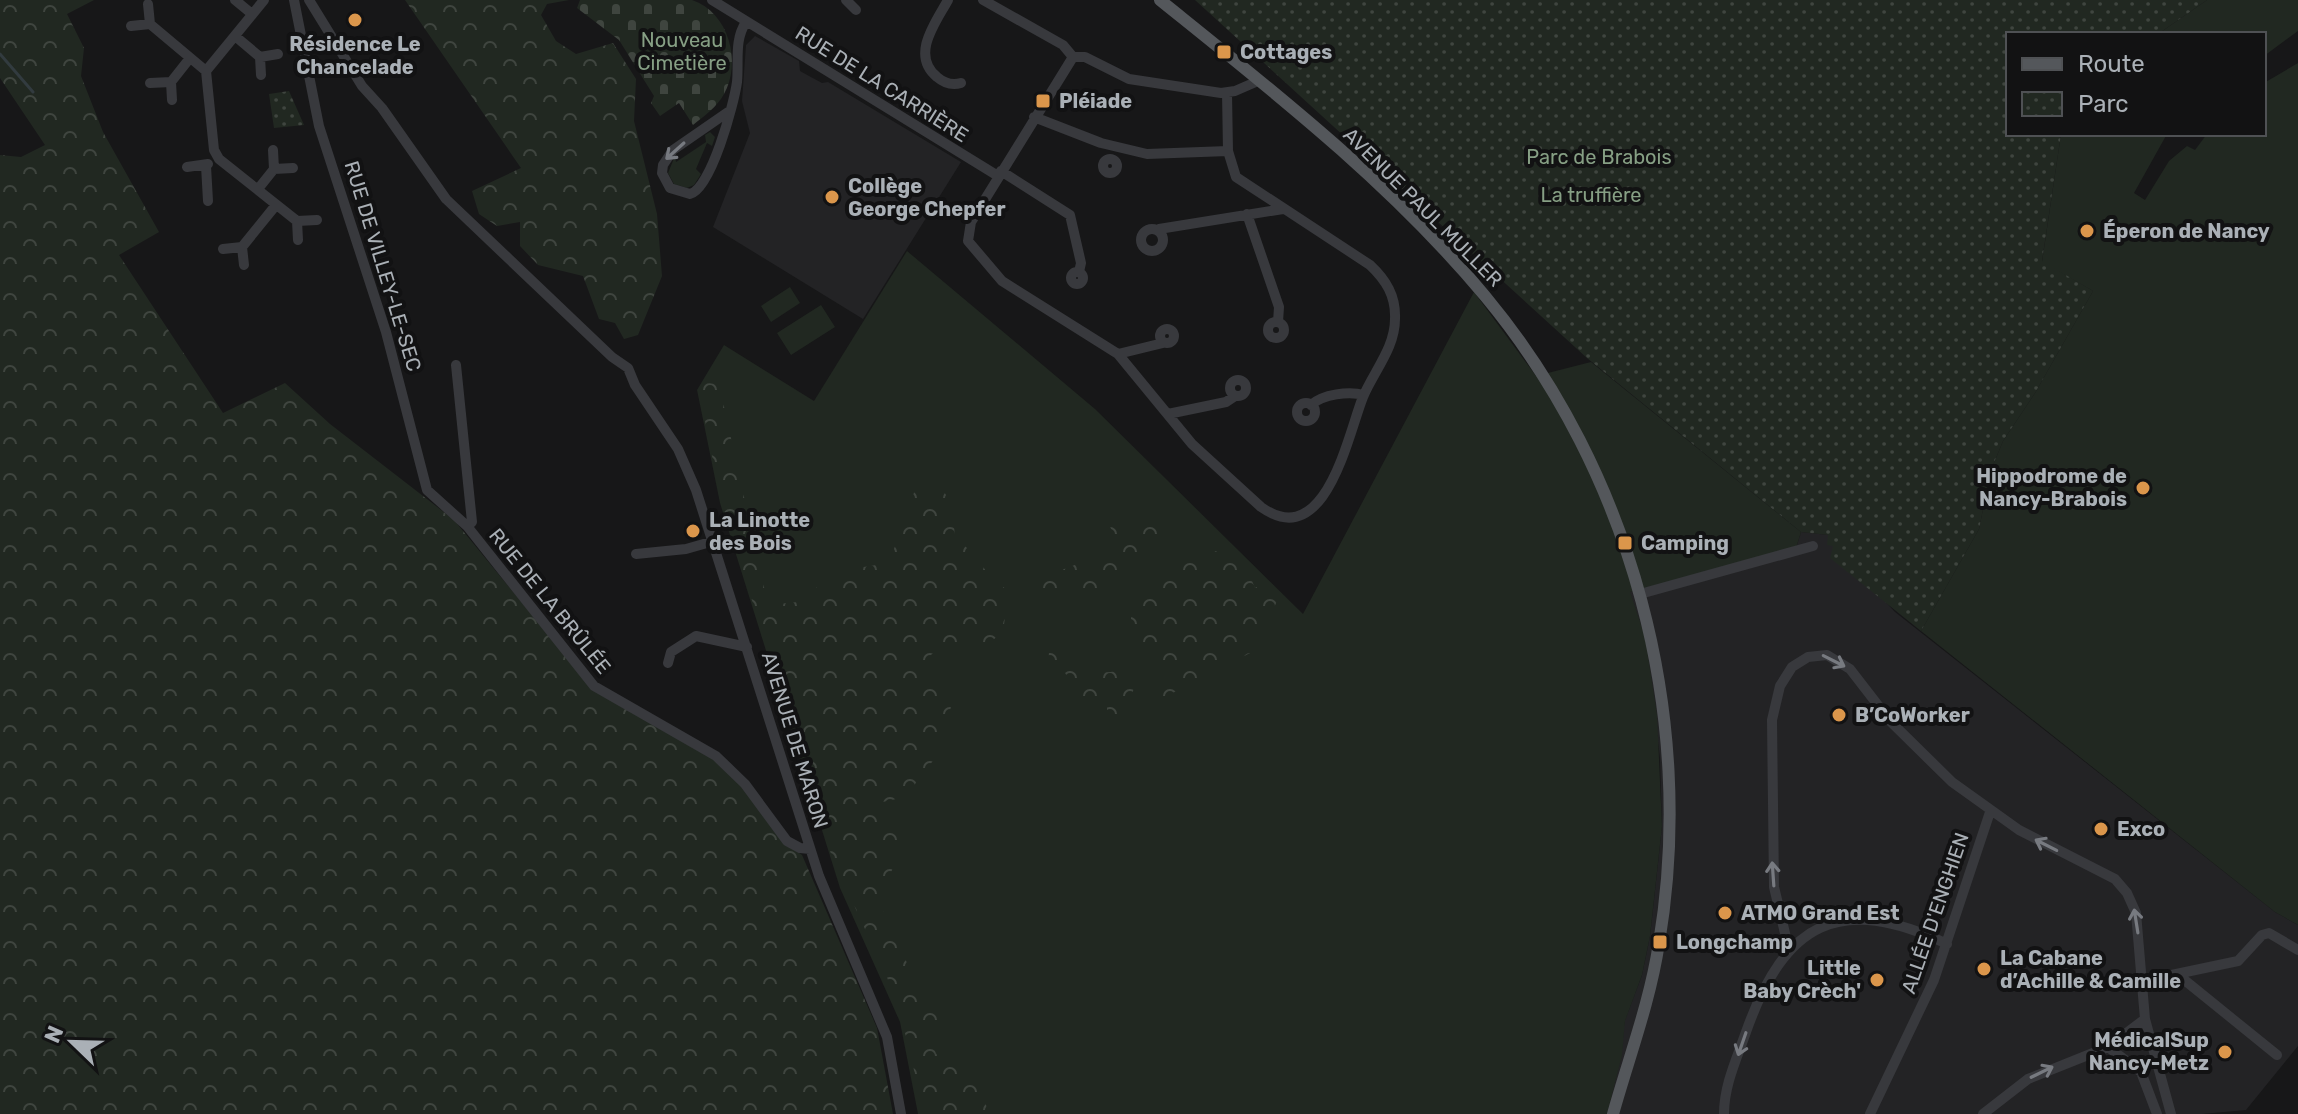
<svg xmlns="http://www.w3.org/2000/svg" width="2298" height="1114" viewBox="0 0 2298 1114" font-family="Rubik,sans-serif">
<defs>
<pattern id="forest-crowns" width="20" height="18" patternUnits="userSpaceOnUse" patternTransform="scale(2)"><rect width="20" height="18" fill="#212821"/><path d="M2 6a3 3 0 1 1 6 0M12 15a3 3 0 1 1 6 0" fill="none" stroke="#3f453f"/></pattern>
<pattern id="cemetery-stones" width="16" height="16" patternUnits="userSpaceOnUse" patternTransform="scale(2)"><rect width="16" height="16" fill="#212821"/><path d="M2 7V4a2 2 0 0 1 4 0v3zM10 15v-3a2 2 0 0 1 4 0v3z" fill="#3f453f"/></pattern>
<pattern id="park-dots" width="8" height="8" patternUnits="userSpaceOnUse" patternTransform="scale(2)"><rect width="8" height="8" fill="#212821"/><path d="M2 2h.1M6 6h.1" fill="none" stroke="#3f453f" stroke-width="1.8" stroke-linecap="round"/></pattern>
</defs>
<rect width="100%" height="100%" fill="#171718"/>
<!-- built -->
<path fill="#232325" d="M755 36 799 61 800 71 809 76 822 83 828 82 961 162 863 319 713 227 750 133 742 101 746 45Z
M1801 532 1828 535 1833 546 1895 612 2275 912 2298 925V1046L2246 1110 2202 1114H1607L1625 1020 1642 975 1650 936 1662 826 1660 758 1645 638 1629 592 1796 548Z"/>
<!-- grass -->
<path fill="#212821" d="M2207 0H2298V31L2264 56V34H2158Z
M2298 63V925L2275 912 1921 631 1979 529 1991 470 2003 441 2035 393 2093 291 2042 262 2061 134H2167L2134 193 2145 200 2169 161 2187 146 2195 150 2207 134H2264V83Z
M710 132 715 137 712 146 707 143 696 169 701 174 694 185 687 188 674 184 668 173 675 156 676 162 706 142 705 135Z
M907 251 1095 409 1303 614 1474 292 1536 376 1591 362 1801 532 1796 548 1630 592 1645 637 1657 715 1662 826 1650 936 1642 975 1625 1021 1622 1055 1607 1114H918L900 1022 840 888 720 503 697 390 724 345 814 401Z
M790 287 800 303 771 322 761 306Z
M821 305 835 327 791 355 777 333Z"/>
<!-- forest -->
<path fill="url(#forest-crowns)" d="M0 0H94L67 14 84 48 81 76 103 132 159 232 119 255 223 413 285 383 330 424 454 520 591 687 713 758 737 778 789 846 802 855 877 1028 893 1114H0V155L21 157 45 145 0 78Z
M405 0H569L547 4 541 15 556 41 576 54 613 43 636 79 634 121 657 214 662 276 638 335 624 339 615 323 599 319 583 276 538 265 520 246V222L497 226 479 214 472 191 521 168Z
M706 383 719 384 768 605 798 602 838 571 889 563 916 487 940 485 952 505 955 537C976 553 986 577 1009 591L1003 631 981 651 944 643 919 666 926 686 951 694 953 699 939 753 905 797 874 804C880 809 888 815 892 822 906 845 891 879 876 898L901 946 920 1001 933 999C940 1013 940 1021 931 1034L936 1054 948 1048 958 1054 982 1086 988 1114 922 1113 910 1049 887 977 832 857 721 501 699 391Z
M1149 517 1168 532 1148 560 1115 587 1039 596 1032 582 1046 568 1059 571 1080 563H1108L1118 547 1108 521Z
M1214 551C1233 554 1249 570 1255 588L1262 584 1278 599 1254 651 1159 700 1154 693 1174 682 1182 667C1167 665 1157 655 1141 654V647L1131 631V612L1140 605 1141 584 1169 564 1204 558Z
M1055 646 1074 652C1082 666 1099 676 1115 671L1118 663 1127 668 1136 682 1131 697H1136L1140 710 1107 722V707C1085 708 1074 689 1064 671L1048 666 1049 652Z"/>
<!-- cemetery -->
<path fill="url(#cemetery-stones)" d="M580 0C603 0 674 0 692 0 729 12 742 63 724 94 717 107 704 116 693 125L679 103 660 116 651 103 654 96 619 40 577 8Z"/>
<!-- park -->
<path fill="url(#park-dots)" d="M1195 0H2207L2158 34H2008V134H2061L2042 261 2093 291 2035 393 2003 441 1991 470 1979 529 1921 631 1830 558 1833 546 1827 545 1828 535 1801 532 1587 358Z
M289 91 304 125 274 128 269 94Z"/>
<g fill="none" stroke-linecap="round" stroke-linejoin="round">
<!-- stream -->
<path stroke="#323b3f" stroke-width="3" d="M0 54 33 92"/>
<!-- minor -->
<path stroke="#38393d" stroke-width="10" d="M235 0 252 14
M264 0 206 71 214 150 219 159 297 221 298 240
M294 0 319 126 386 332 427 490 467 526 594 686 716 756 745 784 787 841 800 848 810 849
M309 0 362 86 382 108 446 199 612 357 628 368 635 385 678 449 696 490 819 876 887 1037 901 1114
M712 0 998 176
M846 0 856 10
M948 0C936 22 910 55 937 77 944 83 951 86 961 83
M983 0 1063 45 1073 57
M148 4 150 24 206 71
M131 26 150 24
M235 36 260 57 261 75
M260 57 278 54
M1073 57 971 222 968 241 1002 281 1118 354 1192 444 1261 507C1326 553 1348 434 1363 397 1374 371 1395 348 1395 319 1396 296 1386 280 1370 265L1236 177 1228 151 1227 93
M1073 57H1085L1129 79 1221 93 1235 91 1258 81
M171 82 172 100
M150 83 171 82 190 58
M728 112 673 150 663 165 662 173 670 188 690 194C711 189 734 104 737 82 739 61 734 40 746 22
M1034 117 1101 143 1147 154 1228 151
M273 150 274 169
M1103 166a7 7 0 1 1 14 0a7 7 0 1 1-14 0Z
M206 166 208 201
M187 167 208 164
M1001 171 1070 215 1081 263 1079 272
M258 189 274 169 293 168
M1247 214 1279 307 1278 322
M297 221 317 220
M1141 240a11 11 0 1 1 22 0a11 11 0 1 1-22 0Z
M1159 229 1283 209
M242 247 244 265
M223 249 242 247 276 205
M1071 278a6 6 0 1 1 12 0a6 6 0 1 1-12 0Z
M1268 330a8 8 0 1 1 16 0a8 8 0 1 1-16 0Z
M1160 336a7 7 0 1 1 14 0a7 7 0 1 1-14 0Z
M1118 354 1163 343
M456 365 472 522 467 526
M1230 388a8 8 0 1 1 16 0a8 8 0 1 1-16 0Z
M1297 412a9 9 0 1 1 18 0a9 9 0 1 1-18 0Z
M1311 405C1323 394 1349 391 1364 395
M1168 414 1226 402 1235 396
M636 554 686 549 714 541
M1640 594 1813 546
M668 663 671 652 696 636 747 647
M1789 950 1774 887 1772 720 1780 686 1792 667 1808 657 1827 655 1850 669 1891 722 1952 782 2019 830 2115 879 2127 893 2136 913 2145 1019 2171 1114
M2177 974 2277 1055
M2143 981 2238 961 2262 935 2269 933 2298 950
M2108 1047 2141 1072 2157 1114
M1724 1114C1724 1085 1737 1058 1746 1032 1785 922 1839 893 1947 944
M1870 1114 1934 980 1990 812
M1983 1114 2028 1079 2108 1047 2145 1019"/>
<!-- major -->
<path stroke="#54575b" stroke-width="12" d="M1160 0C1273 91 1392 184 1485 296 1632 473 1697 716 1659 943 1650 1002 1629 1057 1613 1114"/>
</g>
<!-- one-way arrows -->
<defs><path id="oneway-shaft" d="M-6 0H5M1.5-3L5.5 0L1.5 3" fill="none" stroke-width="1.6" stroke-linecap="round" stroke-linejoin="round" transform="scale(2)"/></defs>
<g stroke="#777a80">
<use href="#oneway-shaft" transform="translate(675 151) rotate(138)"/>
<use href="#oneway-shaft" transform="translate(1834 661) rotate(27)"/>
<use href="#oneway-shaft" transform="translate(2046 845) rotate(-153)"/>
<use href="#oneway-shaft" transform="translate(1773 874) rotate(-94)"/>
<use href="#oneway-shaft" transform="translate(2136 921) rotate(-99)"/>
<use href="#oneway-shaft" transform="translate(1742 1044) rotate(109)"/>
<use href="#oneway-shaft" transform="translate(2042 1072) rotate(-26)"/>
</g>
<!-- markers -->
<g fill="#db964b" stroke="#121213" stroke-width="3">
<circle cx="355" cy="20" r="8"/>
<rect x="1216" y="44" width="16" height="16" rx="4"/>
<rect x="1035" y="93" width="16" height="16" rx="4"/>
<circle cx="832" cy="197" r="8"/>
<circle cx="2087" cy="231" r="8"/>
<circle cx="2143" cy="488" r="8"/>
<circle cx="693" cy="531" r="8"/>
<rect x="1617" y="535" width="16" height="16" rx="4"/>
<circle cx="1839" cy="715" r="8"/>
<circle cx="2101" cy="829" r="8"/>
<circle cx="1725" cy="913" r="8"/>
<rect x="1652" y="934" width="16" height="16" rx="4"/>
<circle cx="1984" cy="969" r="8"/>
<circle cx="1877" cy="980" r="8"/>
<circle cx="2225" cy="1052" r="8"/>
</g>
<g text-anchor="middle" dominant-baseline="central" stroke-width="8" stroke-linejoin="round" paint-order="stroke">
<!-- park labels -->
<g font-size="20" fill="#869f84" stroke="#121213">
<text x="682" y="40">Nouveau<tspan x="682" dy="23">Cimetière</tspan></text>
<text x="1599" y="157">Parc de Brabois</text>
<text x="1591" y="195">La truffière</text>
</g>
<!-- poi labels -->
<g font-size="20" font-weight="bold" fill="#aab0b6" stroke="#121213" text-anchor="start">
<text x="355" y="44" text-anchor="middle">Résidence Le<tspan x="355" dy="23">Chancelade</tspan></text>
<text x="1240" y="52">Cottages</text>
<text x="1059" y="101">Pléiade</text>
<text x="848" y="186">Collège<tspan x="848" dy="23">George Chepfer</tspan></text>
<text x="2103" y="231">Éperon de Nancy</text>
<text x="2127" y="476" text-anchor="end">Hippodrome de<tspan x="2127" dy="23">Nancy-Brabois</tspan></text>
<text x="709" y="520">La Linotte<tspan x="709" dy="23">des Bois</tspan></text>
<text x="1641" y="543">Camping</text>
<text x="1855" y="715">B’CoWorker</text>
<text x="2117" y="829">Exco</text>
<text x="1741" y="913">ATMO Grand Est</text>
<text x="1676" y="942">Longchamp</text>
<text x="2000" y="958">La Cabane<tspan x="2000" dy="23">d’Achille &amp; Camille</tspan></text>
<text x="1861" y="968" text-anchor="end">Little<tspan x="1861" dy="23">Baby Crèch'</tspan></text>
<text x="2209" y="1040" text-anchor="end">MédicalSup<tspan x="2209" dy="23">Nancy-Metz</tspan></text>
</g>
<!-- street labels -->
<g font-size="20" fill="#aab0b6" stroke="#121213">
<text transform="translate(882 84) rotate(32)">RUE DE LA CARRIÈRE</text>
<text transform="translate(1423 207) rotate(45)">AVENUE PAUL MULLER</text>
<text transform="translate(383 266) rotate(73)">RUE DE VILLEY-LE-SEC</text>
<text transform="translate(550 601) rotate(51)">RUE DE LA BRÛLÉE</text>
<text transform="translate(795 740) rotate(73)">AVENUE DE MARON</text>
<text transform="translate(1935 913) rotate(-71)">ALLÉE D'ENGHIEN</text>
</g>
</g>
<!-- legend -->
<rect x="2006" y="32" width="260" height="104" fill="#121213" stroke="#4f5154" stroke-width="2"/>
<rect x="2022" y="58" width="40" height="12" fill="#54575b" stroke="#4f5154" stroke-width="2"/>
<text x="2078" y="72" font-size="24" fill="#aab0b6">Route</text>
<rect x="2022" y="92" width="40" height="24" fill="url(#park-dots)" stroke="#4f5154" stroke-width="2"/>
<text x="2078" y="112" font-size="24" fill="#aab0b6">Parc</text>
<!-- north arrow -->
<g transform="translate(72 1042) rotate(293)" stroke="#121213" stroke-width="6" paint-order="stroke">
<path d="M0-6L14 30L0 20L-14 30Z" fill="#aab0b6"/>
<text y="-12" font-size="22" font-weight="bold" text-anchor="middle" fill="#aab0b6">N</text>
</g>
</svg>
